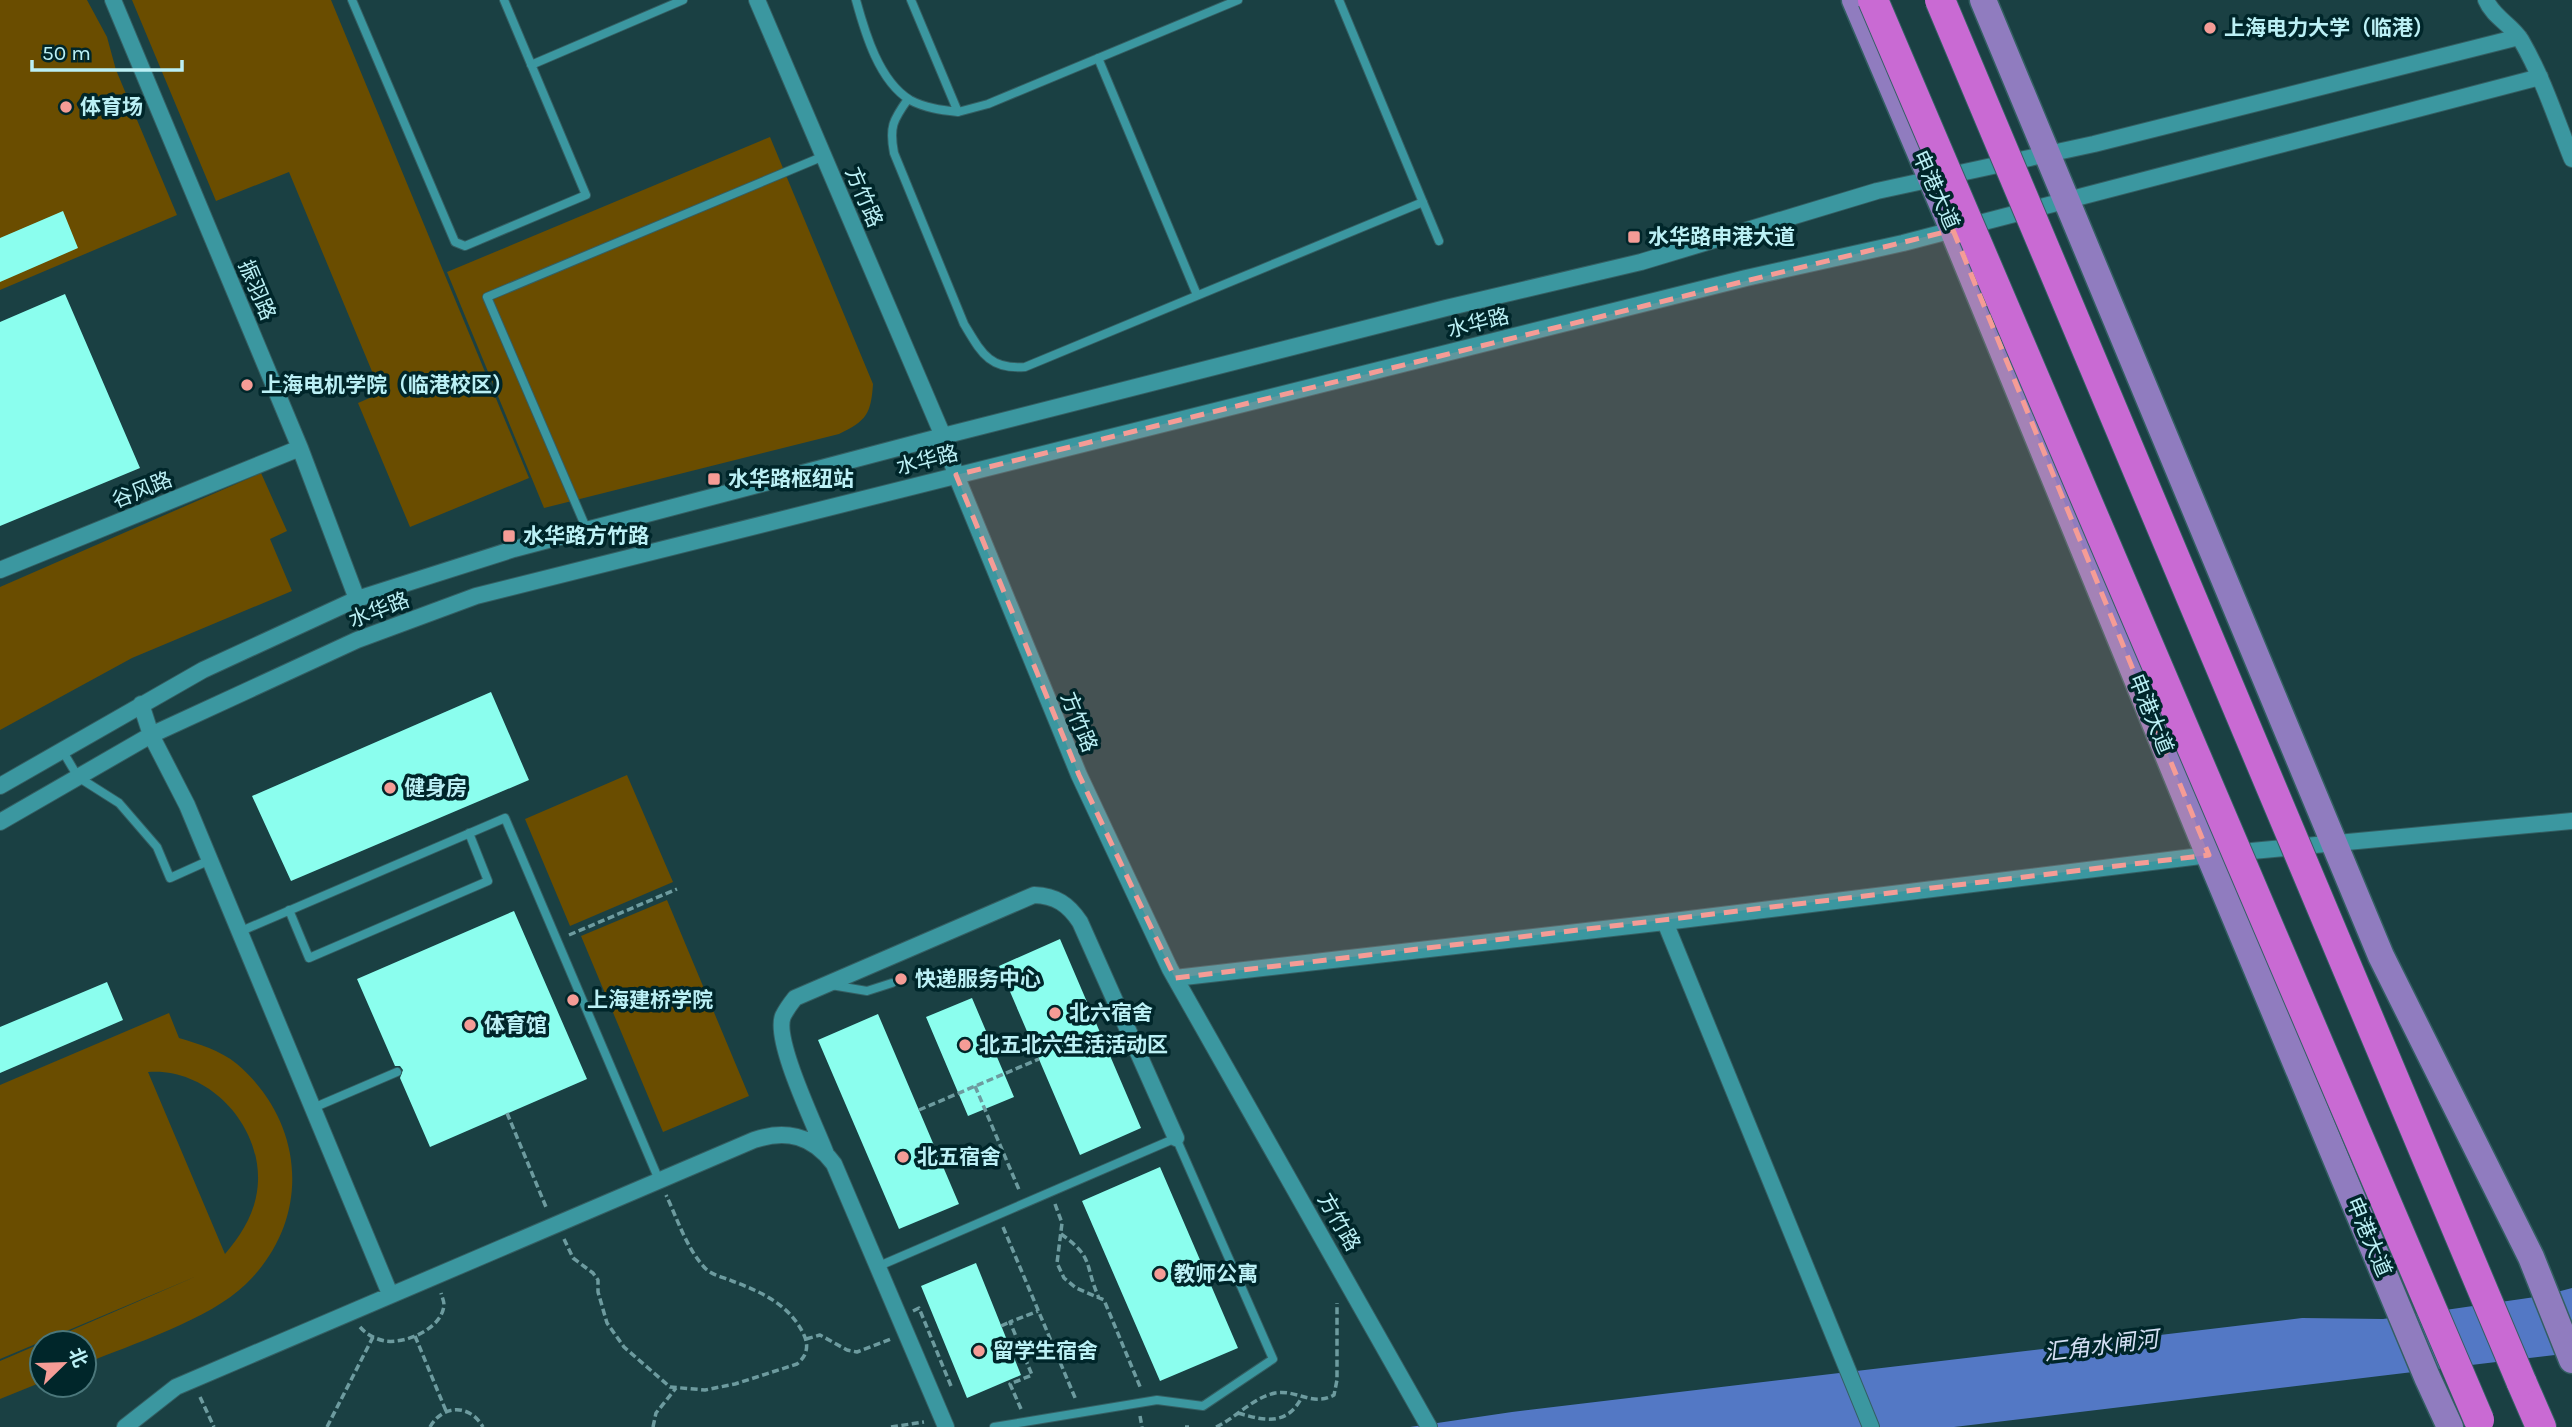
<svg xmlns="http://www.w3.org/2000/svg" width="2572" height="1427" viewBox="0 0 2572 1427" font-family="Karla,'Noto Sans SC',sans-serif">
<rect width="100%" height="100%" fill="#1a4043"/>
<!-- green -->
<path fill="#6a4d00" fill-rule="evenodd" d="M0 0H87L107 37 116 70 177 215 0 290Z
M132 0H331L529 478 410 527 358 403 381 393 289 172 216 201Z
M770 137 873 384C871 413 867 421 839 434L544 508 447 272Z
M261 473 287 531 270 539 292 591 132 658 0 730V587Z
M627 775 673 882 570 926 525 819Z
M667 900 749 1096 663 1132 581 936Z
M169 1013 179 1038C199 1044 220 1050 237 1064 306 1123 312 1220 246 1284 209 1320 132 1344 84 1364V1343H42L197 1276 0 1359V1085ZM148 1072C206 1067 260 1122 258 1181 257 1210 243 1233 225 1254Z
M42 1343V1382L0 1399V1361Z"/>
<!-- water -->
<path fill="#5378c5" d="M2572 1288V1353L1954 1427H1410L1512 1412 2302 1318 2383 1319 2542 1296Z"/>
<!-- building -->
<path fill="#8bfeee" d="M63 211 78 248 0 282V238Z
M65 294 140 468 0 526V322Z
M491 692 529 780 291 881 252 796Z
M514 911 587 1079 430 1147 400 1078 403 1070 400 1066H395L357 979Z
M1060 939 1141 1128 1080 1155 999 966Z
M107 982 123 1020 0 1073V1027Z
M972 998 1014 1097 968 1116 926 1017Z
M878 1014 959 1204 899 1229 818 1040Z
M1160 1167 1238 1348 1160 1381 1082 1201Z
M976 1263 1021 1375 967 1398 921 1286Z"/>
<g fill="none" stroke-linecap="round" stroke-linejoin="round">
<!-- service casing -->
<g stroke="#345f63" stroke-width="10">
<path id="service" d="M352 0 455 242 465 246 586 195 504 0
M856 0C865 33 879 81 910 100 925 108 941 110 958 112
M911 0 958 112 988 104 1238 0
M1339 0 1439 241
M1098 58 1197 295
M531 65 683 0
M908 99C893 120 889 127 894 153L964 324C981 352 989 370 1025 367L1423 202
M587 530 487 297 824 156
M62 750 78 777 119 803 157 847 170 878 210 860
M289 910 309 958 488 881 469 833
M239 932 505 818 659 1180
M831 985 867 991 892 983
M313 1108 397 1072
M879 1266 1176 1138 1273 1359 1203 1406 1157 1400 994 1427"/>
</g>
<!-- minor casing -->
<g stroke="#345f63" stroke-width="18">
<path id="minor" d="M113 0 300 448 357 599
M757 0 943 436 956 475 1079 775 1170 969 1429 1427
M2486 0C2493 17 2512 25 2521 40 2543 78 2556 119 2572 159
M0 570 300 448
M141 704 151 735 187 805 390 1294
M0 786 203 670 357 599 514 549 943 436 1446 308 1641 262 1877 191 2094 144 2519 37
M0 822 151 735 357 640 476 596 1746 278 1903 243 2540 77
M1665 922 1871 1427
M1175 978 1665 922 2209 855 2572 821
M826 1154C816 1127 773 1040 783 1016 786 1010 791 1003 795 998L1034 895C1056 896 1068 904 1080 922L1176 1138
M125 1427 176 1387 754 1140C787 1129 813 1136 834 1164L946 1427"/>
</g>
<!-- primary casing -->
<g stroke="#345f63" stroke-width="29">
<path id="primary" d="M1855 0 1953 230 2209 855 2427 1377 2450 1427
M1983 0 2381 956 2531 1257 2572 1360"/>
</g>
<!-- motorway casing -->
<g stroke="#345f63" stroke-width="32">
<path id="motorway" d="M2521 1381 2541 1427"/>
</g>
<!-- path -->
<path stroke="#6d9b9f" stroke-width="3.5" stroke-dasharray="7 3.5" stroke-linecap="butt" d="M569 935 677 889
M975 1086 1020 1192
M919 1110 1039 1059
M507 1113 546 1207
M1055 1204 1062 1223 1057 1263 1064 1278 1076 1288 1104 1300 1141 1389
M1003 1227 1076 1400
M1061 1234C1095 1258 1084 1265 1099 1298
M564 1239 573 1258 593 1273 598 1280V1292L607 1323 624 1347 670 1387 705 1390 735 1384 797 1364C807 1356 809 1346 804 1335 790 1305 762 1292 732 1281 723 1277 711 1275 704 1267 686 1247 677 1218 666 1195
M913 1311 919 1308 951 1386 948 1387
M1001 1326 1010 1322
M360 1327C366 1334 375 1339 385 1341 405 1344 442 1329 444 1305 444 1301 442 1297 441 1293
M415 1336 446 1411
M806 1339 820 1335 847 1350 857 1352 891 1339
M200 1397 214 1427
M1021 1409 1010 1384 1032 1375 1010 1322 1038 1311
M1238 1413C1265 1421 1287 1426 1302 1397
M1140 1416 1142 1427
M327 1427 373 1337
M430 1427C443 1404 470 1404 483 1427
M653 1427 656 1413 676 1388
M891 1427 924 1422
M1185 1427H1189
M1216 1427C1236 1418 1252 1398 1275 1393 1296 1389 1313 1407 1334 1395L1337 1380V1303"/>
<!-- service -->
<use href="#service" stroke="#3b97a0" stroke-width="8"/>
<!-- minor -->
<use href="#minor" stroke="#3b97a0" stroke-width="16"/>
<!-- primary -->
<use href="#primary" stroke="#907cbf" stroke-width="26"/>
<!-- motorway -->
<use href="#motorway" stroke="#c96ad3" stroke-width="30"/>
<!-- motorway-bridge casing -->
<g stroke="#345f63" stroke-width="32" stroke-linecap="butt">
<path id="motorway-bridge" d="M1873 0 2479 1420
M1940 0 2521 1381"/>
</g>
<!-- motorway-bridge -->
<use href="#motorway-bridge" stroke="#c96ad3" stroke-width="30"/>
</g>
<!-- marked area -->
<path fill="#f59c96" fill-opacity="0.2" stroke="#f59c96" stroke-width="5" stroke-dasharray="14 9" stroke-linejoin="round" d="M1953 230 2209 855 1175 978 1079 775 956 475Z"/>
<!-- markers -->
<g fill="#f59c96" stroke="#00262a" stroke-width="2.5">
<circle cx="2210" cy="28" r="7"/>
<circle cx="66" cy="107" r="7"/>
<rect x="1627" y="230" width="14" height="14" rx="3.5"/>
<circle cx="247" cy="385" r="7"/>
<rect x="707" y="472" width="14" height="14" rx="3.5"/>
<rect x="502" y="529" width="14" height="14" rx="3.5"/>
<circle cx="390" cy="788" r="7"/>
<circle cx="901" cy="979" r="7"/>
<circle cx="573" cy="1000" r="7"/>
<circle cx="1055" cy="1013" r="7"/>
<circle cx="470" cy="1025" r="7"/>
<circle cx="965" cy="1045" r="7"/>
<circle cx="903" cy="1157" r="7"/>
<circle cx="1160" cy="1274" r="7"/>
<circle cx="979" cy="1351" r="7"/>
</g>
<g text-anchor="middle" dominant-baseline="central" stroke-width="7" stroke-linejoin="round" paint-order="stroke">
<!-- poi labels -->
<g font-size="21" font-weight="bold" fill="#bbf0f5" stroke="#00262a" text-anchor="start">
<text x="2224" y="28">上海电力大学（临港）</text>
<text x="80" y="107">体育场</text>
<text x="1648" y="237">水华路申港大道</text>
<text x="261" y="385">上海电机学院（临港校区）</text>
<text x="728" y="479">水华路枢纽站</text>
<text x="523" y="536">水华路方竹路</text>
<text x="404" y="788">健身房</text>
<text x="915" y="979">快递服务中心</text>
<text x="587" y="1000">上海建桥学院</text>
<text x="1069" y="1013">北六宿舍</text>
<text x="484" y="1025">体育馆</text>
<text x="979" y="1045">北五北六生活活动区</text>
<text x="917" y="1157">北五宿舍</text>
<text x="1174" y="1274">教师公寓</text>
<text x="993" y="1351">留学生宿舍</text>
</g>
<!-- street labels -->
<g font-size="21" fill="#bbf0f5" stroke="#00262a">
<text transform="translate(1936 190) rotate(66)">申港大道</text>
<text transform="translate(864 197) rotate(67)">方竹路</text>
<text transform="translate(257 290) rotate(67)">振羽路</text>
<text transform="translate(1478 323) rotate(-14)">水华路</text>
<text transform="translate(927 460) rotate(-14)">水华路</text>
<text transform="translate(142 490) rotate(-22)">谷风路</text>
<text transform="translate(379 610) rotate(-21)">水华路</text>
<text transform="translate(2151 714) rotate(68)">申港大道</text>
<text transform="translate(1079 722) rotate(68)">方竹路</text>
<text transform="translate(1339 1222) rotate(60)">方竹路</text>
<text transform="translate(2369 1237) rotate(67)">申港大道</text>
</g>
<!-- water labels -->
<g font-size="23" font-style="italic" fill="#d5e0f5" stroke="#00262a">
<text transform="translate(2101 1346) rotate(-7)">汇角水闸河</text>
</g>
</g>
<!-- north arrow -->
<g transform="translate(63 1364) rotate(67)"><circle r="33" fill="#00262a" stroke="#4b777b" stroke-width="2"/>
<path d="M0-5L12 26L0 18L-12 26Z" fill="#f59c96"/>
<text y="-10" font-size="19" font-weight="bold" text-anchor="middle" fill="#bbf0f5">北</text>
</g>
<!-- scale -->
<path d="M32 60v10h150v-10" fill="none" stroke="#bbf0f5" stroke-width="3.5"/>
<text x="42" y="60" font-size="21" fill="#bbf0f5" stroke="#00262a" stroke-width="5" paint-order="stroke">50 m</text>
</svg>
